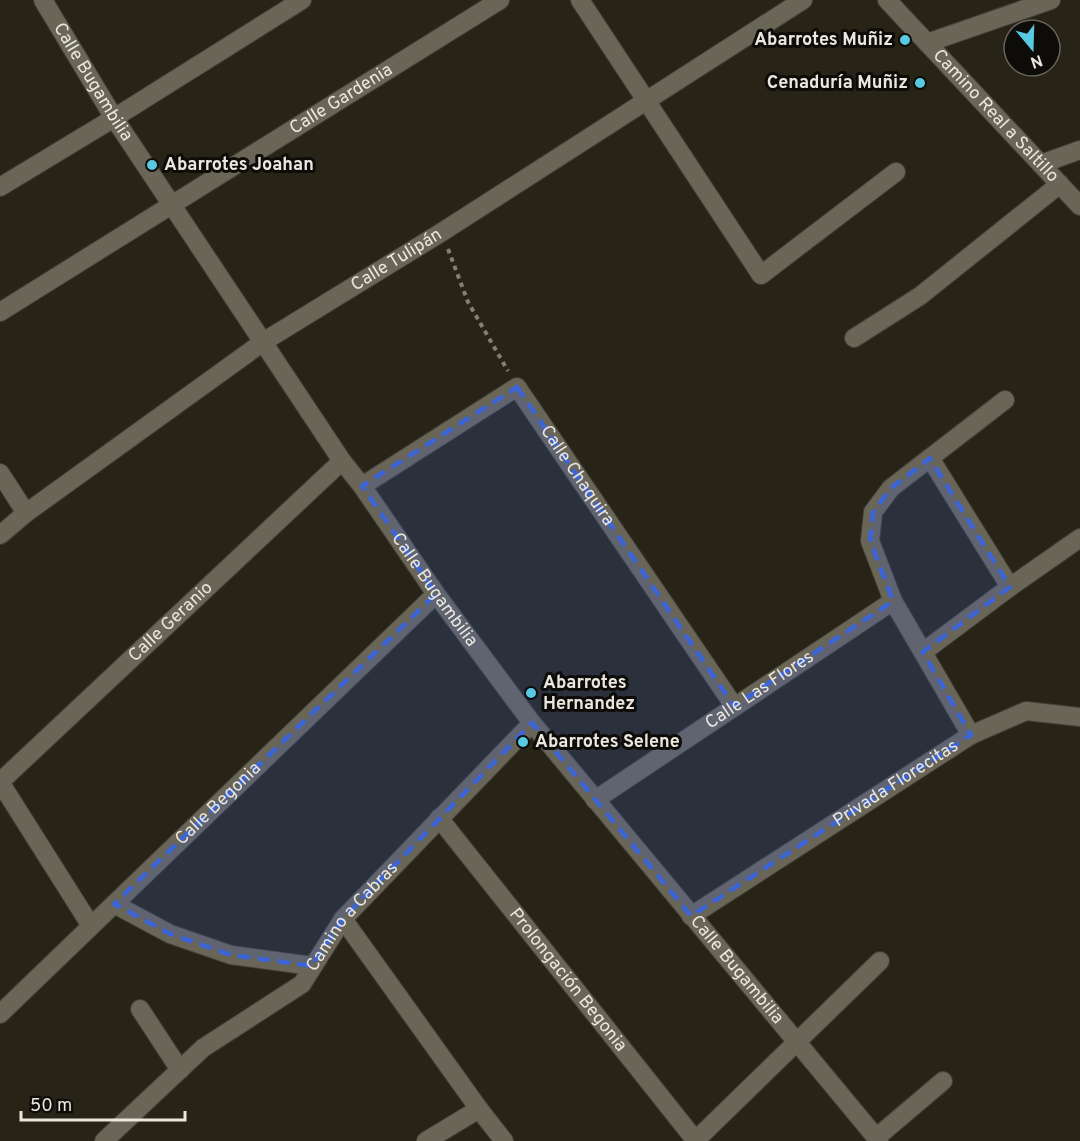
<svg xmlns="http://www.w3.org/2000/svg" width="1080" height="1141" viewBox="0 0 1080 1141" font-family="Overpass,sans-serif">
<rect width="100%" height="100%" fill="#272317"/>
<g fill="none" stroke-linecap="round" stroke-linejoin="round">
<!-- minor casing -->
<g stroke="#444138" stroke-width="20">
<g id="minor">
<path id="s1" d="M43 0 114 118 342 461 362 486 436 594 532 723 879 1141"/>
<path d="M580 0 761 275 896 172"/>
<path id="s2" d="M887 0 1080 206"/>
<path d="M927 43 1051 0"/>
<path d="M1041 164 1080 150"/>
<path d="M0 187 114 118 302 0"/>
<path id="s3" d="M0 312 500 0"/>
<path d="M854 338 920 296 1060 184"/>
<path d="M930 458 1010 587"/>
<path d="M0 473 26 513"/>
<path id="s4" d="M362 486 517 387 734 706"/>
<path id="s5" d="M0 535 26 513 263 342 442 232 803 0"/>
<path d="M923 652 1010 587 1080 538"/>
<path d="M971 735 893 601 870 541 873 512 891 488 1005 400"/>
<path id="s6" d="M0 782 342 461"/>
<path d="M0 782 91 926"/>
<path id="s7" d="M595 800 893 601"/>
<path id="s8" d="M439 818 696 1141"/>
<path d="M114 904 170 934 231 955 312 966"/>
<path id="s9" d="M691 916 971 735 1026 711 1080 717"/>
<path d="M343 919 479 1109 504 1141"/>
<path d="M140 1009 180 1070"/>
<path id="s10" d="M0 1014 436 594"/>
<path d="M877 1137 943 1081"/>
<path id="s11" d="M104 1141 203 1048 302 984 343 919 532 723"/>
<path d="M426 1141 479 1109"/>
<path d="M695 1141 880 961"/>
</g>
</g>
<!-- path -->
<path stroke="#837f75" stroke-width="4" stroke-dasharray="4.5 4.5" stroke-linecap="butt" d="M448 249 468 302 508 371"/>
<!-- minor -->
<use href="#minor" stroke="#696557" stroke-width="18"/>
</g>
<!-- marked area -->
<path fill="#3c65d9" fill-opacity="0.2" stroke="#3c65d9" stroke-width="4.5" stroke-dasharray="12 8" stroke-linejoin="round" d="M517 387 734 706 893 601 870 541 873 512 891 488 930 458 1010 587 923 652 971 735 691 916 532 723 343 919 312 966 231 955 170 934 114 904 436 594 362 486Z"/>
<!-- markers -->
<g fill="#57c9e3" stroke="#0e0c08" stroke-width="2">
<circle cx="905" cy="40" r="6"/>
<circle cx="920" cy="83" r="6"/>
<circle cx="152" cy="165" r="6"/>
<circle cx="531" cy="693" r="6"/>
<circle cx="523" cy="742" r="6"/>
</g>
<g text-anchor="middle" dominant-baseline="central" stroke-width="6" stroke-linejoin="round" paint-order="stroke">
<!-- poi labels -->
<g font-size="18" font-weight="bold" fill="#eae7df" stroke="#0e0c08" text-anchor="start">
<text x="893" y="40" text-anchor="end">Abarrotes Muñiz</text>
<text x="908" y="83" text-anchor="end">Cenaduría Muñiz</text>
<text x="164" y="165">Abarrotes Joahan</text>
<text x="543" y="683">Abarrotes<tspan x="543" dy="21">Hernandez</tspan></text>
<text x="535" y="742">Abarrotes Selene</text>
</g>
<!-- street labels -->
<g font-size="18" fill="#eae7df" stroke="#0e0c08">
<text stroke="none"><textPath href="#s1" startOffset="96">Calle Bugambilia</textPath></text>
<text stroke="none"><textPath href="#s3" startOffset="402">Calle Gardenia</textPath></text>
<text stroke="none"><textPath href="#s2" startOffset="159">Camino Real a Saltillo</textPath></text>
<text stroke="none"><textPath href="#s5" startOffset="483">Calle Tulipán</textPath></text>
<text stroke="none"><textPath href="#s4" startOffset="291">Calle Chaquira</textPath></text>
<text stroke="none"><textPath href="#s1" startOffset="708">Calle Bugambilia</textPath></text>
<text stroke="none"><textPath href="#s6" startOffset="234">Calle Geranio</textPath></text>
<text stroke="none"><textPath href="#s7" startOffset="198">Calle Las Flores</textPath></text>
<text stroke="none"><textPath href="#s9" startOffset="244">Privada Florecitas</textPath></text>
<text stroke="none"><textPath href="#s10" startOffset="303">Calle Begonia</textPath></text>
<text stroke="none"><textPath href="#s11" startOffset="338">Camino a Cabras</textPath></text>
<text stroke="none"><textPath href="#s1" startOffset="1194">Calle Bugambilia</textPath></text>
<text stroke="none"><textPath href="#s8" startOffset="207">Prolongación Begonia</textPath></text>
</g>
</g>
<!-- north arrow -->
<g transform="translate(1032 48) rotate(161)"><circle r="28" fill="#0e0c08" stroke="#66645e" stroke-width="1.5"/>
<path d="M0-4.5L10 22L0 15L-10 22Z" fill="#57c9e3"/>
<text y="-9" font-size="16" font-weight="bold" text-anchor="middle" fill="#eae7df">N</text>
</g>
<!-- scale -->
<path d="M21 1111v9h164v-9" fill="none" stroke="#eae7df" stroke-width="3"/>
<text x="30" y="1111" font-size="18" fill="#eae7df" stroke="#0e0c08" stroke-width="4.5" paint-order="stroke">50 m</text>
</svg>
